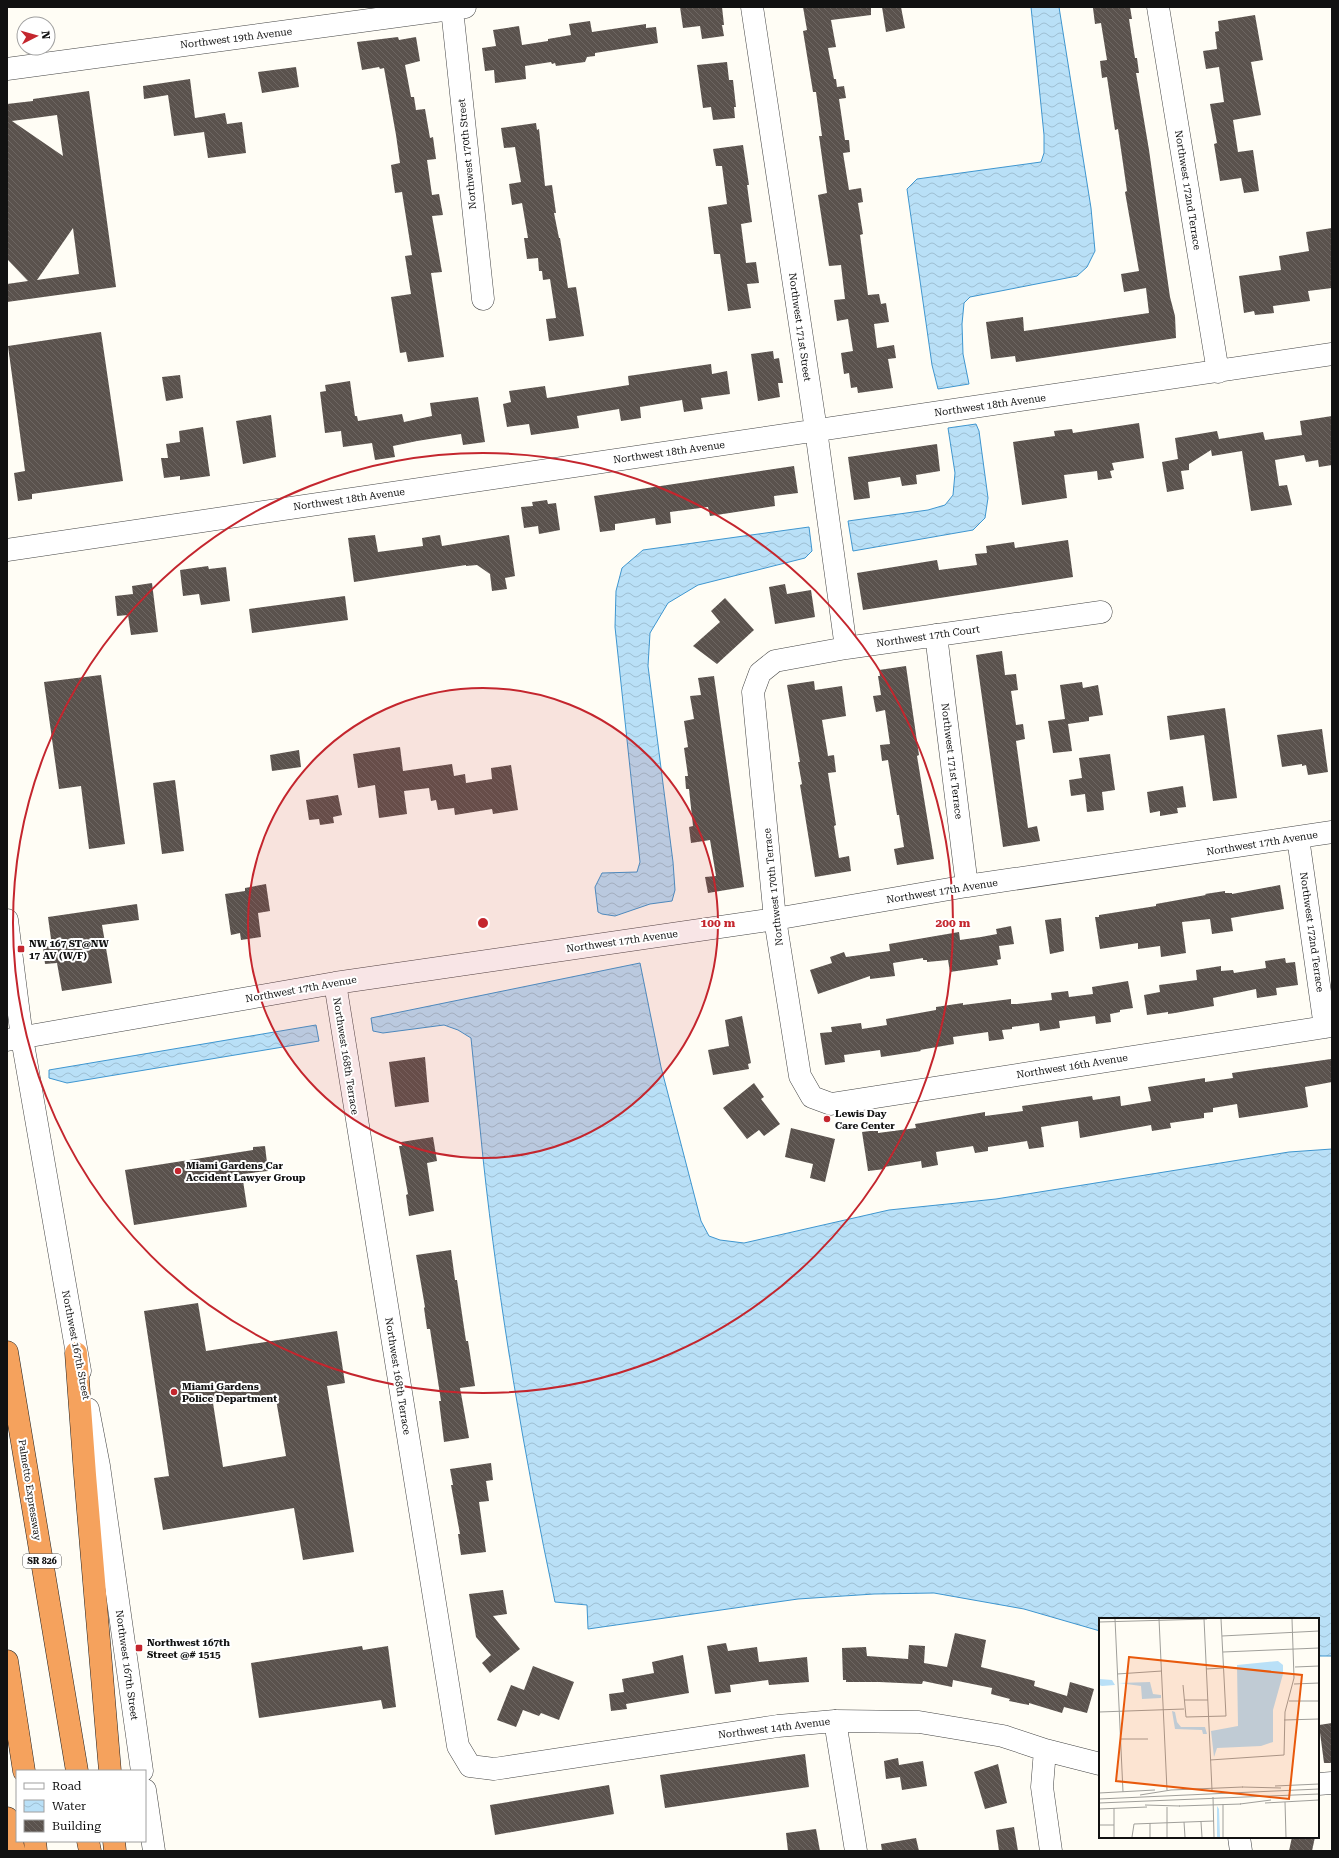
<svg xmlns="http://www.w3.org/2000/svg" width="1339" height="1858" viewBox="0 0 1339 1858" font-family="'Roboto Serif',serif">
<defs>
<pattern id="water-waves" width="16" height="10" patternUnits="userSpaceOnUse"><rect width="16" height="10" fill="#b9e0f7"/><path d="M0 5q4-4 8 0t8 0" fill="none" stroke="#9ebfd3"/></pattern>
<pattern id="building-back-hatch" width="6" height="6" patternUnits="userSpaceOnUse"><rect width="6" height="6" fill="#5a524d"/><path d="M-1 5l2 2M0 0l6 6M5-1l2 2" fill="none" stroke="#6d6662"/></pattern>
</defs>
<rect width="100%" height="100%" fill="#fffdf5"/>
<!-- water -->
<path fill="url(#water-waves)" stroke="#3f96cf" d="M1031 7H1059L1091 208 1095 251 1087 267 1077 276 970 297 964 303 962 324 963 354 969 384 938 389 932 365 907 189 917 179 1041 162 1044 153V135Z
M976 424 979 431 988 498 985 518 973 530 853 551 848 521 928 510 945 505 953 495 955 473 948 428Z
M809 527 812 551 805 558 698 585 668 603 650 633 648 666 673 862 675 890 672 901 650 904 615 916 602 914 598 912 595 887 602 873 637 872 640 862 615 627 616 591 622 568 643 550Z
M640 963 661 1067 701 1221 709 1236 720 1240 744 1243 889 1210 996 1199 1289 1152 1332 1149V1656H1318V1619H1100V1631L1024 1609 934 1593 874 1594 798 1599 588 1629 587 1605 555 1602C524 1455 499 1307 483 1158 479 1118 475 1078 471 1038L458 1030 444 1025 383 1033 373 1031 371 1018Z
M316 1025 319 1041 67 1083 49 1078V1070Z"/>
<!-- building -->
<path fill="url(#building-back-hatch)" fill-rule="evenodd" d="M680 7H722L724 25H722L724 36 702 39 700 26 683 28Z
M803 7H871V15L831 20 836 47 828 48 834 79H836L837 87 844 86 846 98 839 99 845 140H849L850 152 843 153 849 190 861 188 863 202 858 203 863 234 860 235 868 295 879 294 881 304 886 303 889 322 874 324 877 348 894 345 896 358 888 359 893 388 858 393 857 387 851 388 849 373 844 374 841 353 853 351 848 319 837 321 834 300 845 299 841 265 829 266 818 195 827 193 819 136H822L816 92H813L803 31 807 30Z
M882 7H901L905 28 886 32Z
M1102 7H1130L1132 19H1129L1135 58H1137L1139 73H1136L1149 150 1170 297 1175 316 1176 338 1016 362 1015 356 991 359 986 322 1023 317 1024 331 1149 313 1146 288 1124 292 1121 274 1139 271 1125 192 1127 191 1118 129 1115 130 1107 77 1102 78 1100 61 1107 60 1101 23 1095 24 1093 8Z
M1255 15 1263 60 1251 62 1261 115 1233 120 1238 152 1253 150 1259 191 1244 193 1241 178 1220 181 1214 144 1217 143 1210 104 1224 102 1219 67 1206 69 1203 51 1217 49 1215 32 1219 31 1218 21Z
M590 21 592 32 646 24V28L656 27 658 43 595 53V56L587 57 585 62 556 66 555 63 552 64 551 62 525 66 526 79 495 83 494 70 485 71 482 48 496 46 493 30 519 26 522 45 548 41V39L571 35 569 24Z
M398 37 399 40 416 37 420 61 405 65 411 97H414L416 110 425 109 430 138 433 137 436 159 427 160 432 195 439 194 443 215 432 216 442 272 431 273 444 357 408 362 406 352 400 353 391 297 411 294 405 256 412 255 402 192 395 193 391 165 400 163 396 135 384 68 380 69 379 67 362 70 357 42Z
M727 62 729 80H733L736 107H734L735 118 713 120 711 107 703 108 697 65Z
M296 67 299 87 262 93 258 72Z
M190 79 195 118 225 113 227 124 242 122 246 153 208 158 204 132 174 136 168 95 144 99 143 86Z
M89 91 116 287 7 302V284L28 281 8 260 7 251V104L33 101V99ZM57 115 63 156 12 121ZM73 228 79 274 37 280Z
M536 123 537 130 539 129 545 186 552 185 556 213H554L559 238H560L568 288 576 287 584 336 549 341 546 319 556 318 550 279 543 280 542 271H539L538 258 527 259 524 238H528L522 203 512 205 509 184 521 182 515 147 504 148 501 128Z
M743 145 749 185H747L752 222 741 224 746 263 756 262 759 283 747 284 751 308 728 311 720 254H714L708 207 727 204 722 166H716L713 149Z
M1332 228V288L1308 291 1310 301 1273 306 1274 313 1255 315 1254 311 1244 313 1239 276 1281 270 1279 256 1309 251 1306 232Z
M101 332 123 481 32 494V499L18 501 14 473 25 471 8 346Z
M773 351 774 359 779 358 783 383H778L780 397 758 401 751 354Z
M711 364 712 374 727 371 730 394 701 398 703 409 684 412 682 400 640 407 641 418 621 421 619 409 577 416 579 428 531 435 529 424 507 427 503 404 511 402 509 391 545 386 547 398 629 385 628 376Z
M180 375 183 398 166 401 162 377Z
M350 381 355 416H357L358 421 402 414 404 422 432 416 430 403 478 397 485 442 463 445 461 434 417 441 393 446 395 457 375 460 372 443 343 447 341 431 325 433 320 392 326 391 325 385Z
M271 415 276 457 243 464 236 421Z
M1332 416V465L1319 467 1318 460 1306 462 1304 455 1275 460 1279 486 1287 485 1292 505 1251 511 1242 451 1212 456 1211 450 1189 464V470L1181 471 1184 489 1167 492 1162 462 1178 459 1175 438 1217 431 1219 439 1263 432 1265 440 1302 435 1300 421Z
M1139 423 1144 458 1112 463 1114 470 1110 471 1112 478 1098 480 1097 471 1064 475 1067 498 1022 505 1013 442 1055 436 1054 431 1072 429 1073 433Z
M203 427 210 476 180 480V476L164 478 161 458H168L166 444 180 442 179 431Z
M937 444 940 471 916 475 917 484 902 486 900 477 868 482 870 498 854 500 848 457Z
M794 466 798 493 774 496 775 506 710 516 708 507 670 512 671 523 656 525 655 518 615 524V530L600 532 594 496Z
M547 500 548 504 556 503 560 530 539 534 538 526 524 528 521 507 533 506 532 502Z
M375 535 378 552 423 546 422 538 440 535 442 546 509 535 515 576 505 578 507 589 492 591 490 574 477 565 466 566V565L354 582 348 538Z
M1068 540 1073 577 863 610 857 573 937 560 939 570 977 565 975 554 987 553 986 546 1014 542 1015 548Z
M208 566 209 569 226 567 230 601 201 605 199 594 183 596 180 570Z
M152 583 158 632 131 635 128 615 117 616 115 596 133 594 132 586Z
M785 584 787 594 811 590 815 617 775 624 769 587Z
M345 596 348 620 252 633 249 609Z
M725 598 754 630 717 664 693 646 720 622 711 611Z
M1002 651 1005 675 1016 674 1018 690 1011 691 1016 725 1023 724 1025 739 1016 741 1028 828 1037 826 1040 841 1003 847 976 655Z
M906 666 919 755 917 756 934 859 897 865 894 849 904 847 899 815H897L888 760 882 761 880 745 890 744 885 710 876 712 873 696 881 695 878 676H880L879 670Z
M101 675 125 844 89 849 81 786 59 789 44 682Z
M714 676 744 887 708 893 705 877 716 876 710 840 691 843 689 827 693 826 689 789H686L685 776H688L684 748 688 747 684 721 694 719 690 696 701 695 698 678Z
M814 681 815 690 842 686 846 716 822 720 828 756 834 755 836 772 828 773 836 825 834 826 839 858 849 856 851 871 815 877 800 785 802 784 798 762H800L787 685Z
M1082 682 1083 688 1098 685 1103 715 1089 717V721L1068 724 1072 751 1053 753 1048 721 1065 719 1060 685Z
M1225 708 1237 798 1213 801 1204 735 1170 740 1167 716Z
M1322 729 1328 772 1308 775 1306 765 1302 766V764L1282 767 1277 735Z
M400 747 403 771 452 764 454 776 465 774 466 783 492 779 491 768 511 765 518 810 493 814 492 809 455 815 454 808 438 810 436 800 431 801 429 788 404 791 407 814 379 818 375 785 358 788 353 754Z
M299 750 301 767 272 771 270 755Z
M1110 754 1115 790 1102 792 1104 810 1087 812 1085 794 1071 796 1069 780 1082 778 1079 758Z
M175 780 184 851 162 854 153 783Z
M1183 786 1186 807 1177 808 1178 813 1160 816V811L1150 813 1147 792Z
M338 795 342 815 333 817 334 823 320 825 319 819 309 820 306 800Z
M266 884 270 911 258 913 261 937 241 940 240 933 231 935 225 894 245 891V888Z
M1280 885 1284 909 1231 918 1233 931 1212 934 1210 919 1182 922 1186 953 1161 957 1160 946 1138 949V943L1100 949 1095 917H1099V915L1156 906V904L1206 895 1205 894 1225 891V893H1232V894Z
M137 904 139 920 102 925 112 983 62 991 57 963 45 964 43 947 52 946 48 917Z
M1061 918 1064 951 1050 954 1045 920Z
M1011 926 1014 944 999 946 1001 959 997 960 998 965 950 972 948 960 927 962V960H923V958L893 963 895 976 870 979V976L818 994 810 970 832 963 830 957 844 952 846 957 890 951 889 944 959 932 960 940 981 937 997 934 996 929Z
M1285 958 1286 963 1295 962 1298 985 1276 988 1277 995 1257 998 1256 989 1213 998 1214 1006 1175 1013 1168 1014V1012L1147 1015 1144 995 1160 992 1159 985 1197 980 1196 970 1221 966V971L1233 970 1234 973 1266 968 1265 961Z
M1128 981 1133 1008 1120 1010V1012L1110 1014 1111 1022 1096 1024 1095 1016 1059 1021 1060 1028 1040 1031 1039 1023 1012 1027V1029L1002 1030 1004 1039 989 1041 988 1032 953 1037 954 1044 920 1050 921 1051 881 1057 880 1050 844 1055 845 1062 825 1065 820 1033 832 1032 831 1027 861 1023 862 1029 887 1025 886 1019 936 1010V1007L963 1003V1005L1011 999V1004H1017L1052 1000 1051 993 1068 991 1069 997 1093 994 1092 987Z
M742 1016 751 1063 748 1064 749 1069 713 1075 708 1050 729 1046 725 1020Z
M425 1057 429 1102 395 1107 389 1062Z
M1331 1059 1332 1082 1305 1087 1308 1107 1304 1108 1239 1118 1237 1104 1213 1108V1112L1204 1113V1118L1170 1123 1171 1128 1152 1131 1151 1125 1080 1138 1078 1121 1041 1127 1044 1147 1029 1149 1027 1141 988 1147V1151L975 1153 973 1146 936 1152 938 1165 922 1168 921 1161 884 1167 885 1169 868 1171 862 1132 878 1130V1133L916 1128 915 1124 985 1112V1116L1023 1111 1022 1106 1092 1096 1093 1100 1120 1096 1121 1106 1151 1101 1148 1087 1205 1078V1082L1233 1078 1232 1073Z
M754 1083 764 1097 761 1099 780 1124 764 1136 759 1130 747 1139 723 1108Z
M791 1128 835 1139 825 1182 810 1178 813 1164 785 1157Z
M433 1137 437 1161 427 1163 434 1211 409 1216 406 1195 408 1194 399 1146H402L401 1142Z
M265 1146 268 1171 242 1174 247 1207 134 1225 125 1170 253 1150V1147Z
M451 1250 455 1280H457L466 1341H468L475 1386 460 1388 469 1438 444 1442 439 1401H441L430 1329H427L424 1308 425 1307 416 1255Z
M198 1303 206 1351 337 1331 345 1383 327 1386 354 1552 303 1560 294 1508 163 1530 154 1478 169 1476 144 1311ZM275 1394 286 1456 223 1467 213 1403Z
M491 1463 493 1480 486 1481 489 1501 479 1502 486 1552 461 1555 458 1534H460L451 1485H453L450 1469Z
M503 1590 507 1614 493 1616 520 1649 490 1673 482 1663 491 1655 476 1637 469 1594Z
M955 1633 986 1640 981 1667 1035 1681 1034 1686 1067 1696 1070 1682 1094 1689 1087 1713 1064 1707 1062 1713 1029 1703V1705L1009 1701 1010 1699 991 1694 992 1688 953 1680 952 1687 923 1681 922 1684 879 1682H846V1680H843L842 1648 866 1647 867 1656 908 1659 909 1645 925 1646 924 1663 947 1667Z
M726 1643 728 1651 757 1647 759 1662 807 1657 809 1682 769 1685 768 1680 730 1685 731 1692 715 1694 707 1646Z
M362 1646 363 1650 388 1646 396 1707 383 1709 381 1700 259 1718 251 1663Z
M683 1655 689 1693 626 1704 627 1709 611 1711 609 1694 624 1692 622 1679 654 1673 652 1662Z
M533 1666 574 1682 559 1720 541 1713 539 1716 523 1710 516 1727 497 1720 511 1685 524 1690Z
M1332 1723V1763H1324L1319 1725Z
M805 1754 809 1787 665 1808 660 1775Z
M898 1758 899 1765 923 1761 927 1786 902 1790 900 1777 886 1779 884 1761Z
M998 1764 1007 1803 985 1809 974 1772Z
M609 1785 614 1814 495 1835 490 1805Z
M1014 1827 1018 1851H999L996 1830Z
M816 1829 820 1851H788L786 1833Z
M1292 1837H1315L1312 1851H1289Z
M916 1838 919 1851H882L881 1844Z"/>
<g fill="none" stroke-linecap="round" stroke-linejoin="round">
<!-- minor casing -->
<g stroke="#444" stroke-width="23">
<path id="minor" d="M752 7 816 430 846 648
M1158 7 1218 372
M452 9 483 299
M7 69 465 7
M7 550 1332 354
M1101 612 846 648 775 661 760 673 753 692 775 919 800 1076 812 1097 831 1104 1332 1026
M936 635 967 886
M1298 838 1325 1027
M7 920 22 1038 80 1371
M335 983 458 1746 470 1766 494 1769 778 1726 835 1721 919 1722 1003 1736 1045 1750 1100 1764
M7 1040 335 983 775 919 967 886 1332 832
M88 1409 99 1466 142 1771
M835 1721 856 1851
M1045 1750 1042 1787 1051 1851
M1318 1784 1332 1783
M145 1790 154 1851
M1239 1837 1241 1851"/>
</g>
<!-- highway casing -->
<g stroke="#222" stroke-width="23">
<path id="highway" d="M7 1352 77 1771
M76 1353 85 1475 110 1771
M7 1661 24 1771
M7 1818 14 1851
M35 1841 36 1851
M88 1841 90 1851
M114 1841 115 1851"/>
</g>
<!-- minor -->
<use href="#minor" stroke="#fff" stroke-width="22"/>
<!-- highway -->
<use href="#highway" stroke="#f5a25d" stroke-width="22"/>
</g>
<!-- distance rings -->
<circle cx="483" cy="923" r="235" fill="#c4262e" fill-opacity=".12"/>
<g fill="none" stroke="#c4262e" stroke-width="2">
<circle cx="483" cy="923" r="235"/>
<circle cx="483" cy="923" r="470"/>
</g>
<!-- markers -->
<g fill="#c4262e" stroke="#fff" stroke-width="1.5">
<rect x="17" y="945" width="8" height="8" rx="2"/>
<circle cx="827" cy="1119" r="4"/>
<circle cx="178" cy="1171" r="4"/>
<circle cx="174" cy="1392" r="4"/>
<rect x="135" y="1644" width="8" height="8" rx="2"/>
</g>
<g text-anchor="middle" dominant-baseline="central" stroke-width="4" stroke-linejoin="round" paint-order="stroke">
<!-- shield labels -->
<rect fill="#fff" stroke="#585858" stroke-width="1" x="23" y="1554" width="38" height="14" rx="3"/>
<g font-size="9" font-weight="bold" fill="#111">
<text x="42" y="1561">SR 826</text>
</g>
<!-- street labels -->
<g font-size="10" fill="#111" stroke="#fff">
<text transform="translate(236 38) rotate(-7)">Northwest 19th Avenue</text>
<text transform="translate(467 154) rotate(-96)">Northwest 170th Street</text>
<text transform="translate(1188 190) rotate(81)">Northwest 172nd Terrace</text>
<text transform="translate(800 327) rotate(82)">Northwest 171st Street</text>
<text transform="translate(990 405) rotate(-8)">Northwest 18th Avenue</text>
<text transform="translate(669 452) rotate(-8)">Northwest 18th Avenue</text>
<text transform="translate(349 499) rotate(-8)">Northwest 18th Avenue</text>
<text transform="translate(928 636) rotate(-8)">Northwest 17th Court</text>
<text transform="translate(952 761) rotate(83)">Northwest 171st Terrace</text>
<text transform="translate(1262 843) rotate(-9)">Northwest 17th Avenue</text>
<text transform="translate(773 887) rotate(-96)">Northwest 170th Terrace</text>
<text transform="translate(942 891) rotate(-9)">Northwest 17th Avenue</text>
<text transform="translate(1312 932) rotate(82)">Northwest 172nd Terrace</text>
<text transform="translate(622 941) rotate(-8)">Northwest 17th Avenue</text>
<text transform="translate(301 989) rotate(-10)">Northwest 17th Avenue</text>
<text transform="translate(346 1056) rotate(81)">Northwest 168th Terrace</text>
<text transform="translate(1072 1066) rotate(-9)">Northwest 16th Avenue</text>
<text transform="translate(76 1345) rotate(79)">Northwest 167th Street</text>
<text transform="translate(398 1376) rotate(81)">Northwest 168th Terrace</text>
<text transform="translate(30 1490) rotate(81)">Palmetto Expressway</text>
<text transform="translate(127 1665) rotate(82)">Northwest 167th Street</text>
<text transform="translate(774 1728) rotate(-7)">Northwest 14th Avenue</text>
</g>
<!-- poi labels -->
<g font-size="10" font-weight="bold" fill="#111" stroke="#fff" text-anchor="start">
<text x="29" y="943">NW 167 ST@NW<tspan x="29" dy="12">17 AV (W/F)</tspan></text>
<text x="835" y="1113">Lewis Day<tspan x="835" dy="12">Care Center</tspan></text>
<text x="186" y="1165">Miami Gardens Car<tspan x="186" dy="12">Accident Lawyer Group</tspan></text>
<text x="182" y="1386">Miami Gardens<tspan x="182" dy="12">Police Department</tspan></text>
<text x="147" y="1642">Northwest 167th<tspan x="147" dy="12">Street @# 1515</tspan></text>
</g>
</g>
<!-- overview -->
<g transform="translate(1099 1618)">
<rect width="220" height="220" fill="#fffdf5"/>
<path d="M179 43 184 47V56L174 92V124L162 128 118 130 115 139 112 113 139 108 138 47ZM0 61 13 62 16 67 3 68 0 67ZM51 64 54 76 62 77V80L43 81 42 68 20 65ZM73 93 76 94 78 104 82 109H106L108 116H104L103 112 76 111ZM118 188 120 191 121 219H118Z" fill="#b9e0f7"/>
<path fill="none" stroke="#a09f9a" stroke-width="1" d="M16 1 24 174M60 1 68 172M105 1 113 172M0 4 108 1M123 18 220 13M124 34 220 30M196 49 220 48M107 51 125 50M18 56 63 53M195 66 220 65M84 67 87 99 127 98 122 1M85 82H109M190 83H220M0 94 85 91M185 102 220 101M22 121H49M111 142 185 137 186 94 195 60 193 1M176 168 220 166M143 169 182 170M72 172 144 169M0 175 56 172M41 177 72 172M114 179 115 219M0 181 220 171M186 184 187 219M0 185 220 176M166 185 220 182M124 186V219M141 186 172 182M46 187 81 188M80 188 142 186M68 189V219M15 190V219M0 191 48 189M85 204 86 219M102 204 103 219M51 205V219M0 207H15M33 219 35 206 115 203"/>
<path fill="#e8590c" fill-opacity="0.15" stroke="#e8590c" stroke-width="2" d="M30 39 203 57 190 181 17 163Z"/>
<rect width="220" height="220" fill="none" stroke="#111" stroke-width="2"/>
</g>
<circle cx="483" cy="923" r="6" fill="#c4262e" stroke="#fff" stroke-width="2"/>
<g font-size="12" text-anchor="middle" font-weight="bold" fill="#c4262e" stroke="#fff" stroke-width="4" stroke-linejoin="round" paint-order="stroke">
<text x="718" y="927">100 m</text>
<text x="953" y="927">200 m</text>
</g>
<!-- border -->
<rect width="1339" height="1858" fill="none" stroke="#111111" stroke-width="16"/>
<!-- legend -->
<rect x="16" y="1770" width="130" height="72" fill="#ffffff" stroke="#a0a0a0"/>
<rect x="24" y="1783" width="20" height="6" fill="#ffffff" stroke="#a0a0a0"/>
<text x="52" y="1790" font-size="12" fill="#111111">Road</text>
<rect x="24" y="1800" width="20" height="12" fill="url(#water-waves)" stroke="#a0a0a0"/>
<text x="52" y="1810" font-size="12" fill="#111111">Water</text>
<rect x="24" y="1820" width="20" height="12" fill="url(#building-back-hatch)" stroke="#a0a0a0"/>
<text x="52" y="1830" font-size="12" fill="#111111">Building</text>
<!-- north arrow -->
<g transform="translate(36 36) rotate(84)"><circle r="19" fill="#ffffff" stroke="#a0a0a0"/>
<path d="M0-3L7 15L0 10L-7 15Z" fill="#c4262e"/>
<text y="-6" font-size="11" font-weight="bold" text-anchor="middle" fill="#111111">N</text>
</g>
</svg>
